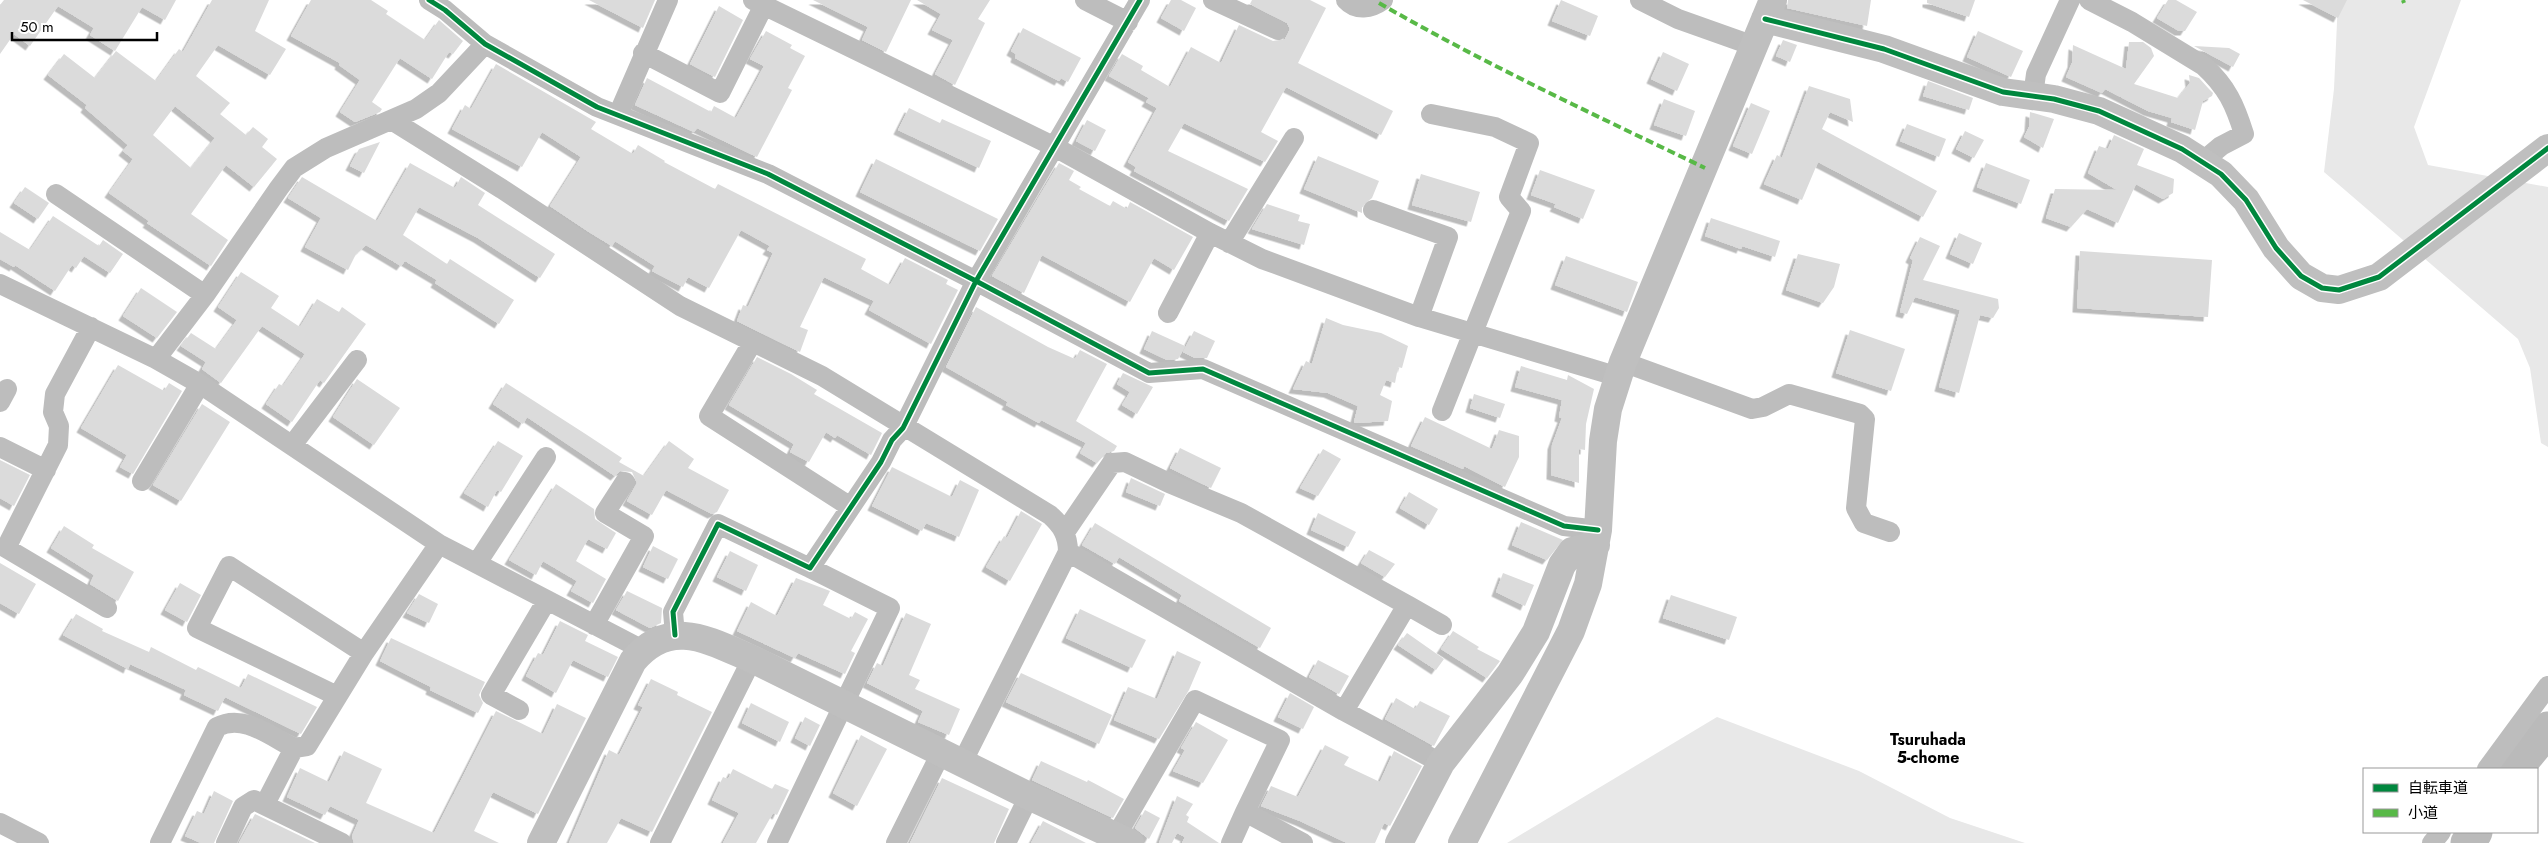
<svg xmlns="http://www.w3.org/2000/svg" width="2548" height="843" viewBox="0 0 2548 843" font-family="Jost,'Noto Sans JP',sans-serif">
<defs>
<filter id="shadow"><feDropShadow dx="-4.5" dy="4.5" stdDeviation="0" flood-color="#0004"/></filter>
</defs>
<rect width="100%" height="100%" fill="#fff"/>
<!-- green -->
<path fill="#e8e8e8" d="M2338 0H2461L2414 127 2428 165 2548 187V447L2541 443 2530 368 2518 339 2324 172 2334 89Z
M1717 717 1859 771 1950 818 2025 843H1507Z"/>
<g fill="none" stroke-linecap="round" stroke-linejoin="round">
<!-- river -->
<path stroke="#bababa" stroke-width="35" d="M2515 769 2548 729
M2468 843 2475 832"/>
</g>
<!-- building -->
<path fill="#dbdbdb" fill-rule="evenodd" filter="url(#shadow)" d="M4 0H176L165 20 142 7 115 51 90 35 94 28 58 6 30 46 14 34 0 54V5Z
M212 0H269L255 31 286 49 270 75 218 45 196 76 230 103 220 114 246 135 253 127 268 139 262 147 277 159 254 187 226 165 191 214 228 240 211 266 147 223 149 221 109 193 133 159 123 151 128 145 85 108 87 105 48 75 64 54 95 78 116 51 156 81 179 49 183 52ZM175 106 215 138 191 168 153 135Z
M311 0H371L388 11 386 14 425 40 439 20 463 41 453 54 449 52 432 79 400 58 372 102 382 109 380 112 355 122 340 112 360 80 339 65 340 63 291 36Z
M589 0H655L643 28Z
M813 0H911L886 52 862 40 868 27Z
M917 0H990L978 19 985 23 955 85 935 74 953 40 932 30 941 14Z
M1171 0H1181L1196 8 1184 31 1161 18Z
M1252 0H1310L1326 8 1298 63 1393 111 1381 135 1286 87 1261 132 1278 141 1265 162 1184 123 1168 151 1248 189 1229 221 1134 171 1136 167 1128 162 1157 108 1146 102 1149 98 1109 76 1122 54 1143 66 1141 70 1170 87 1191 47 1221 63 1239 25 1273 41 1285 39 1290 29 1287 23 1250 4Z
M1561 0 1598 16 1590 36 1552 21Z
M1788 0H1871L1867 26 1787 8Z
M1927 0H1975L1969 17 1927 3Z
M2168 0H2176L2197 12 2185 31H2179L2157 18Z
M2303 0H2347L2338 18Z
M719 6 743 20 715 77 690 64Z
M1023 28 1081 58 1068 82 1061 78 1059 81 1015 58 1016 54 1011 51Z
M766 31 792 45 790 48 805 56 788 88 792 90 757 157 697 128 694 132 635 105 647 78 711 112 714 106 736 118 764 66 750 59Z
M1978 31 2023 51 2011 77 1967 57Z
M1783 40 1797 45 1790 62 1776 56Z
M2129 42H2143L2151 48 2154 56 2134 84 2178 98 2190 83 2189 75 2199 78 2209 89 2213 93 2212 96 2203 101 2195 130 2171 122 2172 118 2148 111 2105 89 2102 93 2066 77 2072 63 2073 45 2126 69Z
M2194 46 2229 48 2240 54 2233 67Z
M1663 52 1689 64 1677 91 1651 79Z
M496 64 596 122 591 129 633 154 638 145 665 161 664 162 715 189 718 184 866 259 861 269 890 285 905 258 948 280 946 284 958 290 931 344 869 310 874 301 824 277 800 327 808 330 800 352 737 321 743 305 748 307 773 253 767 250 770 246 741 230 709 288 688 277 683 287 652 271 655 266 615 241 612 246 589 232 550 206 581 157 542 132 522 167 452 129 465 105 471 109Z
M1928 81 1973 98 1969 110 1923 96Z
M1809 86 1850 99 1853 122 1830 112 1822 129 1937 191 1923 217 1818 162 1802 200 1764 184 1777 155 1782 158Z
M1664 99 1695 111 1686 136 1654 125Z
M1751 103 1770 111 1752 154 1733 146Z
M909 108 940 123 942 119 991 141 979 168 898 130Z
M2030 112 2054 119 2043 148 2024 137 2029 127Z
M1087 120 1106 130 1095 151 1076 141Z
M1907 124 1946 139 1939 157 1900 141Z
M1965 131 1984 140 1974 158 1956 149Z
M2114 135 2144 149 2137 165 2174 179 2173 193 2163 199 2136 184 2118 223 2087 209 2071 227 2046 218 2055 189 2117 190 2088 173 2099 146 2108 149Z
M380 142 364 173 350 166 359 149Z
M1318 156 1379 181 1372 198 1362 206V213L1304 189Z
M876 159 998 219 980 251 860 192Z
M410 163 455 188 461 177 485 193 478 205 555 254 540 278 478 238 419 207 403 235 447 264 450 259 514 300 499 324 435 283 437 280 405 261 401 266 366 245 356 254 348 270 305 247 321 218 288 198 302 177 377 221Z
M1059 163 1074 171 1069 180 1081 187 1079 189 1110 206 1113 201 1127 209 1130 202 1193 237 1174 270 1154 258 1130 302 1042 255 1024 293 992 276Z
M1986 163 2030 180 2021 204 1977 187Z
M1540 170 1595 190 1583 219 1554 207 1556 204 1531 195Z
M1421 174 1480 192 1471 222 1412 205Z
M25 187 49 203 38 219 14 203Z
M1267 204 1300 215 1298 221 1310 224 1304 245 1252 229Z
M53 216 99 246 103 240 123 254 110 273 84 256 76 268 72 265 55 291 15 265 14 267 0 259V232L30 250Z
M1711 218 1780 241 1775 257 1742 246 1741 249 1705 236Z
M1959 233 1982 243 1973 264 1950 254Z
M1920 237 1940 246 1923 280 1998 299 1999 308 1993 318 1980 315 1959 393 1939 387 1960 310 1915 297 1907 314 1900 312 1913 260 1910 258Z
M2080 251 2212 260 2208 317 2077 308Z
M1798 254 1840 264 1834 287 1823 303 1786 290Z
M1566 256 1638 282 1627 312 1555 285Z
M241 272 279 296 271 308 300 327 317 299 339 312 342 307 366 324 324 383 320 380 292 422 266 404 279 384 283 386 305 354 262 326 221 383 202 369 206 362 181 346 191 333 216 349 237 320 218 307Z
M141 288 177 312 157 338 123 316Z
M976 307 1048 347 1075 359 1080 350 1107 364 1076 421 1117 446 1114 451 1106 453 1097 463 1080 453 1086 443 1041 420 1039 423 1006 405 1008 402 946 367Z
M1326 318 1343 325 1381 333 1408 346 1402 368 1398 367 1395 383 1386 380 1380 395 1392 401 1388 421 1356 423 1354 422 1358 406 1328 393 1293 389 1306 361 1312 364Z
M1850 330 1905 349 1891 391 1836 373Z
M1152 331 1185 346 1178 359 1167 360 1144 349Z
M1194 331 1215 341 1207 358H1195L1183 352Z
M757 357 791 374 817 390 814 394 882 433 871 455 837 435 835 438 826 432 809 462 790 452 794 444 729 405Z
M118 365 164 391 169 383 182 391 133 474 120 467 127 455 81 428Z
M1521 366 1567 380 1568 375 1594 389 1586 424 1585 450 1579 449V483L1551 475 1552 445 1562 418 1559 417 1562 400 1515 387Z
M1123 373 1153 387 1137 414 1122 405 1130 392 1117 384Z
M357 379 400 408 374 445 333 417Z
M506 383 584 433 622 458 619 462 644 476 669 441 694 459 688 468 729 490 717 512 712 514 666 490 652 515 627 501 637 483 632 472 620 471 615 476 527 417 523 424 493 404Z
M1474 394 1505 404 1500 418 1470 408Z
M202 404 230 422 181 501 153 485Z
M1425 417 1492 449 1499 430 1519 436V457L1505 487 1464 466 1463 469 1411 446Z
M498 441 523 456 501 492 497 490 488 507 464 493Z
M1180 448 1221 468 1211 488 1170 468Z
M1323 449 1341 459 1318 496 1300 488Z
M0 460 30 475 14 506 0 498Z
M892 467 952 497 960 480 979 490 959 537 926 523 922 531 872 506Z
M1131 478 1165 494 1160 506 1126 492Z
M556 484 594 509 595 519 616 533 607 549 588 539 576 561 606 579 593 603 571 591 577 581 543 561 536 575 509 560Z
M1409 492 1438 509 1429 525 1400 508Z
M1021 511 1042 524 1010 581 986 567 1004 536 1007 538Z
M1318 513 1356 532 1348 547 1311 530Z
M1521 522 1563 540 1547 560 1512 545Z
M1095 523 1271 628 1260 648 1179 601 1182 595 1119 557 1115 564 1082 545Z
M64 526 94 545 92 548 134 572 118 601 90 584 94 575 51 548Z
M653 546 678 559 668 579 643 567Z
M1369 550 1395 564 1385 577 1361 563Z
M730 551 758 565 746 591 717 577Z
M0 563 36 584 19 614 0 603Z
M1503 573 1534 585 1525 606 1496 592Z
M796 578 830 591 823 605 851 619 855 612 868 619 851 651 855 653 845 674 798 653 795 658 737 631 751 602 777 616Z
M180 583 201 595 187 622 165 610Z
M627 591 662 608 661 623 650 628 616 610Z
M419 594 438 604 429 623 407 613Z
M1671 595 1737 617 1729 640 1663 618Z
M1080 609 1146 640 1132 668 1066 638Z
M906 613 931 624 909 675 920 680 915 689 960 709 949 735 918 722 923 711 867 683 877 663 883 666Z
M76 614 103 629 102 631 149 652 151 647 196 670 198 667 241 688 248 674 317 707 301 734 225 697 218 711 184 695 186 690 130 664 128 669 63 635Z
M560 621 588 635 585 641 618 657 608 677 573 660 556 693 526 676 538 653 543 655Z
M1453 631 1479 647 1477 649 1500 661 1487 678 1441 649Z
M1407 633 1444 659 1436 670 1398 645Z
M391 638 485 682 479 695 483 703 478 713 430 690 431 687 380 661Z
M1177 651 1201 662 1189 690 1159 739 1114 720 1128 687 1157 699Z
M1318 660 1349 676 1339 694 1309 677Z
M1021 673 1112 715 1099 744 1006 702Z
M651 679 678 692 677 695 712 712 652 832 621 818 607 843H569L609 750 619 755 643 707 638 705Z
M1290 693 1314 707 1303 729 1278 717Z
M1396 698 1415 709 1420 701 1450 716 1434 746 1385 719Z
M751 703 789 722 780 742 742 723Z
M557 704 586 718 538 814 493 792 474 831 499 843H354L352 836 359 820 330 806 325 815 287 797 300 768 329 782 344 751 382 769 366 803 434 833 496 711 543 734Z
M805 717 820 725 810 746 795 738Z
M1196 722 1228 740 1203 783 1173 771 1185 750 1181 748Z
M861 735 887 749 857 806 833 793Z
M1325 745 1349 757 1344 765 1380 782 1394 751 1422 766 1390 826 1384 823 1375 843H1347L1300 821 1261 806 1271 786 1298 797Z
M1041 761 1087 782 1088 780 1124 799 1113 818 1032 780Z
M733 769 772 789 775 784 789 790 777 815 773 813 756 843H723L739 813 712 800 723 777 728 779Z
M942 778 1009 809 994 843H910Z
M214 791 233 801 214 843H201L185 836 197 811 204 814Z
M1177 796 1193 804 1186 815 1189 817 1187 822 1219 843H1182L1185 837 1177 833 1172 843H1159Z
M1145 810 1160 818 1149 839 1135 828Z
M255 814 315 843H239Z
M1043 821 1086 843H1031Z"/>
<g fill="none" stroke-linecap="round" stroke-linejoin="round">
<!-- street -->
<path stroke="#bdbdbd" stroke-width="20" d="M429 0 445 10 485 44 597 107 768 174 976 281 1149 373 1203 369 1564 526 1598 530
M753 0 1053 146 1210 233 1262 259 1419 317 1619 377
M1085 0 1128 22
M1213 0 1278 30
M1346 0C1356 11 1371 9 1383 0
M1640 0 1678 19 1754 46
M2089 0 2132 22 2204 66C2227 87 2235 105 2244 134L2221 146 2202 162
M643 53 720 93 764 5
M2033 96 2036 74 2070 0
M1431 114 1495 127 1529 143 1509 197 1521 211 1442 411
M618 115 668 0
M393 121 502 189 680 306 822 376 1050 515C1062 526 1068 535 1068 552L962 763
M56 194 205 295
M1373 210 1448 237 1419 317
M1229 243 1294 138
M0 284 156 359 200 384 439 544 643 650
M1168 313 1210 233
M91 327 55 394 53 412 59 426 58 445 6 548 107 608
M752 343 709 416 849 506
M156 359 205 295 279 188 294 168 326 148 416 109 439 93 485 44
M1623 362 1752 409 1763 407 1789 394 1860 414 1865 419 1856 508 1864 523 1890 532
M0 402 7 389
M293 444 357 360
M0 447 46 470
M142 481 200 384
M1065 532 1112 463 1125 462 1169 483 1241 513 1407 605
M1068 552 1344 711 1441 763
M477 563 546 457
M594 625 644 536 605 513 625 482
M675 635 673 612 718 524 810 568 881 462 892 440 903 428 976 281 1140 0
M337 696 197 628 229 566 364 653
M519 710 491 695 547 600
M1344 711 1407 605 1442 625
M294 748 307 746 364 653 439 544
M2487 769 2548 686
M0 823 39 843
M160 843 217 727C243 713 270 736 294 748L265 804
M226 843 243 807 254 800 342 843
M660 843 752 659
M777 843 890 608 810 568
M896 843 941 753
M1006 843 1029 796
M1112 843 1195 700 1280 740 1245 812
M1231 843 1245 812 1303 843
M2432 843 2441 832"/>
<!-- secondary -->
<path stroke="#bfbfbf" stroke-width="28" d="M1765 19 1884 49 2003 92 2054 99 2099 111 2182 149 2221 174 2246 200 2276 248 2301 276 2322 288 2339 290 2379 277 2548 148
M541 843 633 661C670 617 708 640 752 659L1029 796 1130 843
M1399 843 1441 763 1510 674 1536 632 1562 565 1572 551 1596 545
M1462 843 1571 631 1588 584 1598 530 1603 441 1608 409 1623 362 1773 0"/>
<!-- quiet -->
<path stroke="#58b947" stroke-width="4" stroke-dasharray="8 4" stroke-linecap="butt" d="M2403 0 2404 3
M1379 3C1485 64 1595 115 1705 168"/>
<!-- cycleway casing -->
<g stroke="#fff" stroke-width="8">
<path id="cycleway" d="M429 0 445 10 485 44 597 107 768 174 976 281 1149 373 1203 369 1564 526 1598 530
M1765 19 1884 49 2003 92 2054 99 2099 111 2182 149 2221 174 2246 200 2276 248 2301 276 2322 288 2339 290 2379 277 2548 148
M675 635 673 612 718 524 810 568 881 462 892 440 903 428 976 281 1140 0"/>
</g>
<!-- cycleway -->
<use href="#cycleway" stroke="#00873e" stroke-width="5"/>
</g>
<g text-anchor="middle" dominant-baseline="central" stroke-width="4" stroke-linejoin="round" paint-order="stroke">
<!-- neighbourhood labels -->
<g font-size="16" font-weight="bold" fill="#000" stroke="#fff">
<text x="1928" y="739">Tsuruhada<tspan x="1928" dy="18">5-chome</tspan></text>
</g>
</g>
<!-- legend -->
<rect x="2363" y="768" width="175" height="65" fill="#ffffff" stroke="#999999"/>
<rect x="2373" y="784" width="25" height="8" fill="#00873e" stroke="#999999"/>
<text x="2408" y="793" font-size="15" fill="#000000">自転車道</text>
<rect x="2373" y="809" width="25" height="8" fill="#58b947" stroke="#999999"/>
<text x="2408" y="818" font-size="15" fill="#000000">小道</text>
<!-- scale -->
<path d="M12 32v8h145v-8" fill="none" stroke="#000000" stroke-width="2.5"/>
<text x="20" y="32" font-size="15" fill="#000000" stroke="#ffffff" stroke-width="4" paint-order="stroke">50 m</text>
</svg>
